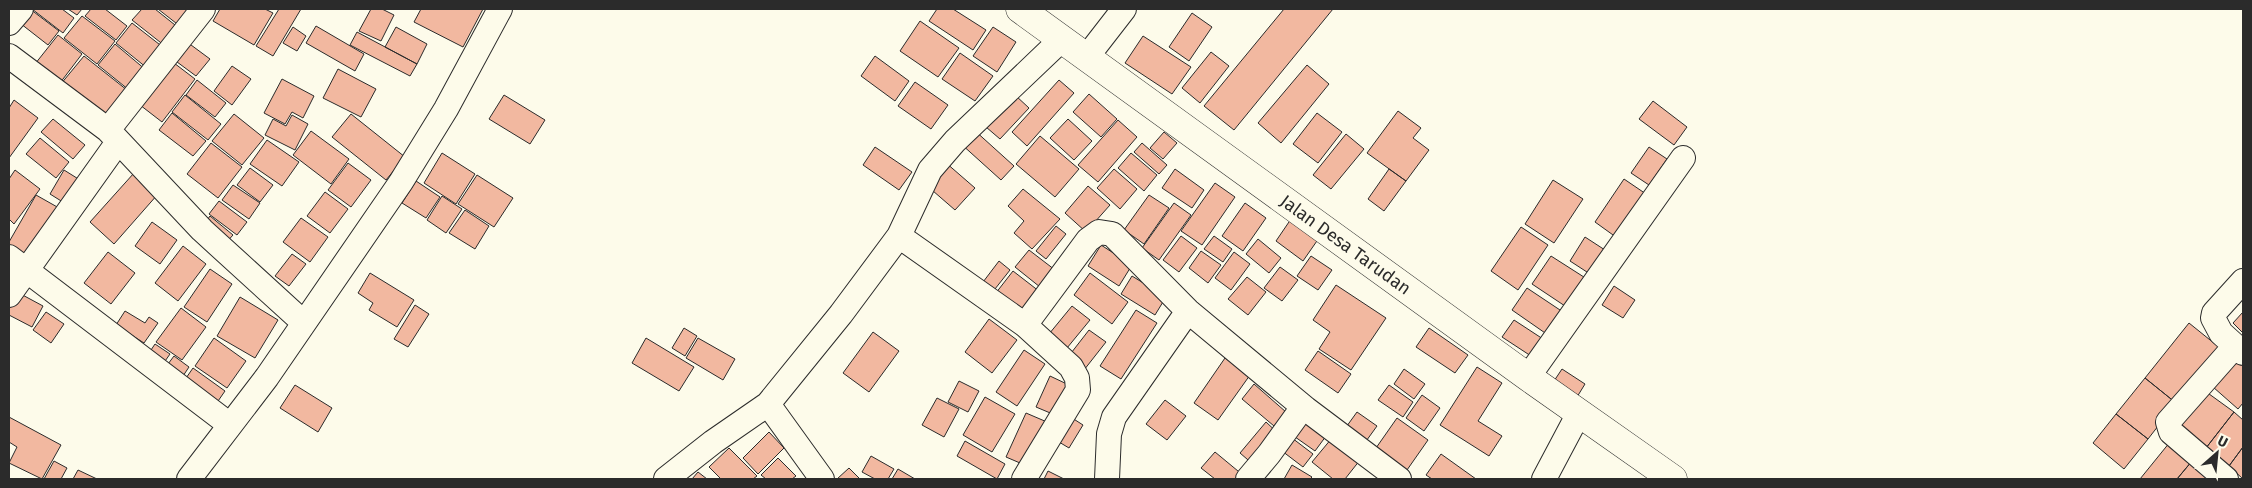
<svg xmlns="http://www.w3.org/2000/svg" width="2252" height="488" viewBox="0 0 2252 488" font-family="'Fira Sans',sans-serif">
<rect width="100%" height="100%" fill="#fdfbea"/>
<!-- building -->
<path fill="#f2b8a0" stroke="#2b2b2b" d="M30 9 59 31 48 45 16 20Z
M32 9H62L74 18 63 33Z
M68 9H82L77 15Z
M91 9H105L127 26 116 40 85 16Z
M142 9H155L180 29 165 46 132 20Z
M158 9H193L181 27Z
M220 9H265L273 13 254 45 213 21Z
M279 9H301L273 56 256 46Z
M371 9H382L394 15 381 41 359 31Z
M421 9H483L463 47 414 22Z
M937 9H953L986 30 973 50 929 21Z
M1284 9H1333L1234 130 1204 106Z
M1192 13 1212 27 1189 61 1169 47Z
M82 16 115 41 97 64 64 38Z
M920 21 959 48 938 77 900 51Z
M132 23 164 48 147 68 116 43Z
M316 26 364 54 355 71 306 43Z
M293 27 306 36 297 51 283 43Z
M396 27 427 44 417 64 385 47Z
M993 27 1016 42 997 72 973 56Z
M357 32 417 64 410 76 350 45Z
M58 35 82 54 60 83 35 64Z
M1143 36 1191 67 1172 94 1125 63Z
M187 42 210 59 196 76 173 59Z
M115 44 146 70 129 90 98 65Z
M1211 52 1229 66 1200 103 1182 88Z
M960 53 993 76 975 101 942 79Z
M84 56 132 94 105 127 60 85Z
M875 56 909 81 895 101 861 76Z
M174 63 195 79 162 122 140 105Z
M1307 65 1329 84 1281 143 1258 123Z
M232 66 251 79 232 105 214 91Z
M338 69 376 89 361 117 323 98Z
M282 79 314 96 303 118 292 112 285 124 264 113Z
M197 80 226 103 215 117 186 95Z
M1059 80 1074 93 1027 146 1012 132Z
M915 82 948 105 931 129 898 106Z
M1089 94 1117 119 1101 137 1073 112Z
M185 95 221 124 208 140 172 112Z
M504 95 545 120 530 144 489 119Z
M1015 95 1029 108 1000 139 986 127Z
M14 100 38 118 9 158V108Z
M1653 101 1687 127 1674 145 1639 119Z
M1398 111 1421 128 1413 138 1429 150 1406 181 1367 153Z
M172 113 206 141 193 156 159 130Z
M1317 113 1342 132 1318 163 1293 144Z
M234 114 264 138 242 165 212 141Z
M351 114 405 157 386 180 332 137Z
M292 115 308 124 295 150 265 135 273 119 286 126Z
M53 119 85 145 73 159 41 132Z
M1068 119 1092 141 1074 160 1050 138Z
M1118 120 1137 137 1098 182 1078 165Z
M973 129 1014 166 1001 180 960 143Z
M311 131 349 159 331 184 293 155Z
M1164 132 1177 143 1163 159 1150 148Z
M1346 134 1364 149 1331 189 1313 175Z
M1040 136 1079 169 1055 197 1016 164Z
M40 138 69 162 56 178 26 154Z
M267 140 299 162 282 186 250 164Z
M211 143 242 167 218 198 187 174Z
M1142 143 1167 165 1159 174 1134 152Z
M875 147 912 172 899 190 863 165Z
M1649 147 1667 159 1649 185 1631 173Z
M442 153 475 174 456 204 424 183Z
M1131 153 1157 175 1144 191 1118 168Z
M945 162 975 188 955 210 925 184Z
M348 163 371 180 351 207 328 190Z
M250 168 273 185 260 202 237 185Z
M1114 169 1137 189 1120 209 1097 188Z
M1175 169 1204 190 1192 208 1162 188Z
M1389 169 1406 181 1384 211 1368 199Z
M15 170 40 189 14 224 9 219V179Z
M64 170 80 180 66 204 50 194Z
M134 173 158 194 114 244 90 222Z
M477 175 513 198 494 227 458 204Z
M1624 179 1649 196 1620 240 1595 222Z
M1553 180 1583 199 1554 243 1525 224Z
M416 181 440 197 426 218 402 203Z
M1215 183 1235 197 1202 245 1181 231Z
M233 185 260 203 249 219 222 200Z
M1088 186 1110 205 1086 232 1065 213Z
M1023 189 1060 219 1032 249 1014 233 1024 221 1008 206Z
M325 192 348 209 330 233 307 216Z
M36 195 59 208 28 261 9 250V242Z
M1149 195 1169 208 1144 244 1124 230Z
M442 196 462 209 446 233 427 220Z
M219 201 247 222 237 235 209 214Z
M1174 203 1191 215 1159 260 1142 248Z
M1245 203 1266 218 1243 251 1222 236Z
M465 210 489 226 475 249 449 233Z
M210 216 233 235 224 245 202 227Z
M301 218 328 237 310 262 283 242Z
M1291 219 1319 238 1303 261 1276 241Z
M152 222 177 240 160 264 135 246Z
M1056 226 1066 234 1046 259 1036 251Z
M1521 227 1548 245 1518 290 1491 271Z
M1181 236 1197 248 1179 272 1163 260Z
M1214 236 1232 249 1223 262 1204 249Z
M1585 237 1605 250 1590 274 1570 261Z
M1258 239 1281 258 1269 273 1246 254Z
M1101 245 1132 265 1119 286 1088 266Z
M183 246 206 264 178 301 155 283Z
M1029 250 1059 273 1045 291 1015 267Z
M1201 251 1221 265 1208 283 1189 268Z
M108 252 135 273 111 304 84 283Z
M1234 252 1250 264 1231 290 1215 278Z
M292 254 306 264 289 286 275 276Z
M1311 256 1332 270 1318 290 1297 276Z
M1551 256 1587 279 1568 308 1532 284Z
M999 261 1010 270 991 294 980 286Z
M1280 267 1298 280 1282 301 1264 288Z
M210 269 232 284 207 322 184 307Z
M1013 271 1044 295 1023 322 992 298Z
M370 273 414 300 397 327 369 310 373 303 358 293Z
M1090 273 1128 302 1112 324 1074 295Z
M1132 276 1166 297 1155 315 1121 294Z
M1247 277 1266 292 1248 315 1228 299Z
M1336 285 1386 318 1351 370 1319 349 1330 332 1313 320Z
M1614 286 1635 300 1623 318 1602 305Z
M1527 288 1563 312 1548 335 1512 310Z
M17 292 43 306 32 327 9 315V307Z
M240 297 278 320 255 358 217 336Z
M415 305 429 314 408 347 394 339Z
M1072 306 1090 320 1067 348 1049 334Z
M181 308 206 327 182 360 156 342Z
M1136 310 1157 323 1121 379 1100 366Z
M125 311 145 323 149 317 158 323 144 343 116 325Z
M46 312 64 324 51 343 33 330Z
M2243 312V333L2233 323Z
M989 319 1017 340 992 373 965 352Z
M1514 320 1543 339 1531 356 1502 337Z
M2189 323 2220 348 2176 403 2145 378Z
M684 328 697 336 685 356 672 348Z
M1429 328 1468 355 1455 373 1416 347Z
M1089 330 1106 342 1084 370 1068 357Z
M873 332 899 351 869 392 843 373Z
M214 338 246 361 227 388 195 366Z
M646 338 694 367 679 391 632 363Z
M698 338 735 359 723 380 686 358Z
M155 344 170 354 163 364 149 353Z
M1024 350 1045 364 1017 406 996 392Z
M1318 351 1351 374 1338 393 1305 370Z
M174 356 189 367 181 379 165 368Z
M1225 358 1250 375 1218 420 1194 403Z
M2237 358 2243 363V403L2238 409 2213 387Z
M1477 367 1502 383 1478 421 1502 436 1489 456 1440 425Z
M193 368 225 391 216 404 184 381Z
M1404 369 1425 384 1414 399 1394 384Z
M1562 369 1585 384 1577 397 1554 381Z
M1050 376 1069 385 1055 415 1036 407Z
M2145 378 2176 403 2148 439 2116 414Z
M959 381 979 391 968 412 948 402Z
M1254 384 1286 412 1274 426 1242 399Z
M295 385 332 408 318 432 280 408Z
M1389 385 1413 402 1403 417 1378 400Z
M2205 391 2234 412 2206 448 2178 427Z
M1422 395 1440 408 1424 431 1406 418Z
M985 397 1015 414 992 452 963 435Z
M937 398 959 409 944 437 922 425Z
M1165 400 1186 416 1167 440 1146 424Z
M1302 412 1329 432 1315 451 1288 432Z
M1357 412 1377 426 1364 444 1344 430Z
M2234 412 2243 420V447L2229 466 2206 448Z
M1026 413 1047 422 1027 466 1006 457Z
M2116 414 2148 439 2124 469 2093 443Z
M1069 416 1083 425 1069 448 1054 439Z
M9 417 61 445 42 479 9 463 17 447 9 442Z
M1397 418 1428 440 1407 470 1376 448Z
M1266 422 1280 435 1255 466 1240 453Z
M769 432 784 448 758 474 743 458Z
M1292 438 1313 454 1303 467 1282 451Z
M1332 438 1360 460 1345 479H1333L1312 462Z
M965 441 1005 464 997 479 957 456Z
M2170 442 2192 461 2177 479H2140Z
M2243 447V479L2229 466Z
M729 448 757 476 753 479H721L709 467Z
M1215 452 1244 476 1241 479H1215L1201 468Z
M1441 454 1476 479H1432L1426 475Z
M871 456 894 469 888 479H875L862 472Z
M778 458 796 476 792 479H766L761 475Z
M54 461 67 468 61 479H44Z
M2192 461 2213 479H2177Z
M1292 465 1312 477 1310 479H1284Z
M849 468 860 479H837Z
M898 469 915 479H892Z
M78 470 97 479H73Z
M1048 471 1064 479H1044Z
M698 472 707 479H692Z"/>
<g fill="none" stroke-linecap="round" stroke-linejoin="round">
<!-- street casing -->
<g stroke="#2b2b2b" stroke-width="26">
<path id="street" d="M9 23 21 9
M9 56 108 130 202 230 304 323
M1086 58 1124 9
M108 130 203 9
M899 236 1025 325 1071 367 1077 378 1078 390 1024 479
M9 257 230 425
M2243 281 2214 313 2213 318 2221 333 2243 353
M9 295 118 142
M1025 325 1088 240 1099 232 1112 234 1188 311 1306 409 1399 479
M1528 377 1683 158
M768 404 822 479
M189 479 267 377 401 182 446 109 500 9
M666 479 713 442 768 404 841 314 899 236 930 170 955 141 1061 40
M1107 479 1109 434 1114 417 1188 311
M1248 479 1269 454 1303 407
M1544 479 1579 413
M2226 479 2171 432 2168 422 2235 346"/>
</g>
<!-- secondary casing -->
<g stroke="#2b2b2b" stroke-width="29">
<g id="secondary">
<path id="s1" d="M1020 9 1528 377 1673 479"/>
</g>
</g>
<!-- street -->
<use href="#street" stroke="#fdfbea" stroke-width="24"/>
<!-- secondary -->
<use href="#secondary" stroke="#fdfbea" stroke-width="28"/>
</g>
<g text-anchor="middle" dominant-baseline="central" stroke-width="4" stroke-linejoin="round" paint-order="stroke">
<!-- street labels -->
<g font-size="18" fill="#2b2b2b" stroke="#fdfbea">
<text stroke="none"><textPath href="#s1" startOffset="402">Jalan Desa Tarudan</textPath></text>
</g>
</g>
<!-- border -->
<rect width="2252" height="488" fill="none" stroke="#2b2b2b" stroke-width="20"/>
<!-- north arrow -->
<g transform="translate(2217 453) rotate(27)" stroke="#fdfbea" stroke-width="4" paint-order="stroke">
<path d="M0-4L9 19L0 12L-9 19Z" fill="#2b2b2b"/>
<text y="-8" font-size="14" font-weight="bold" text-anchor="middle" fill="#2b2b2b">U</text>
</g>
</svg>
